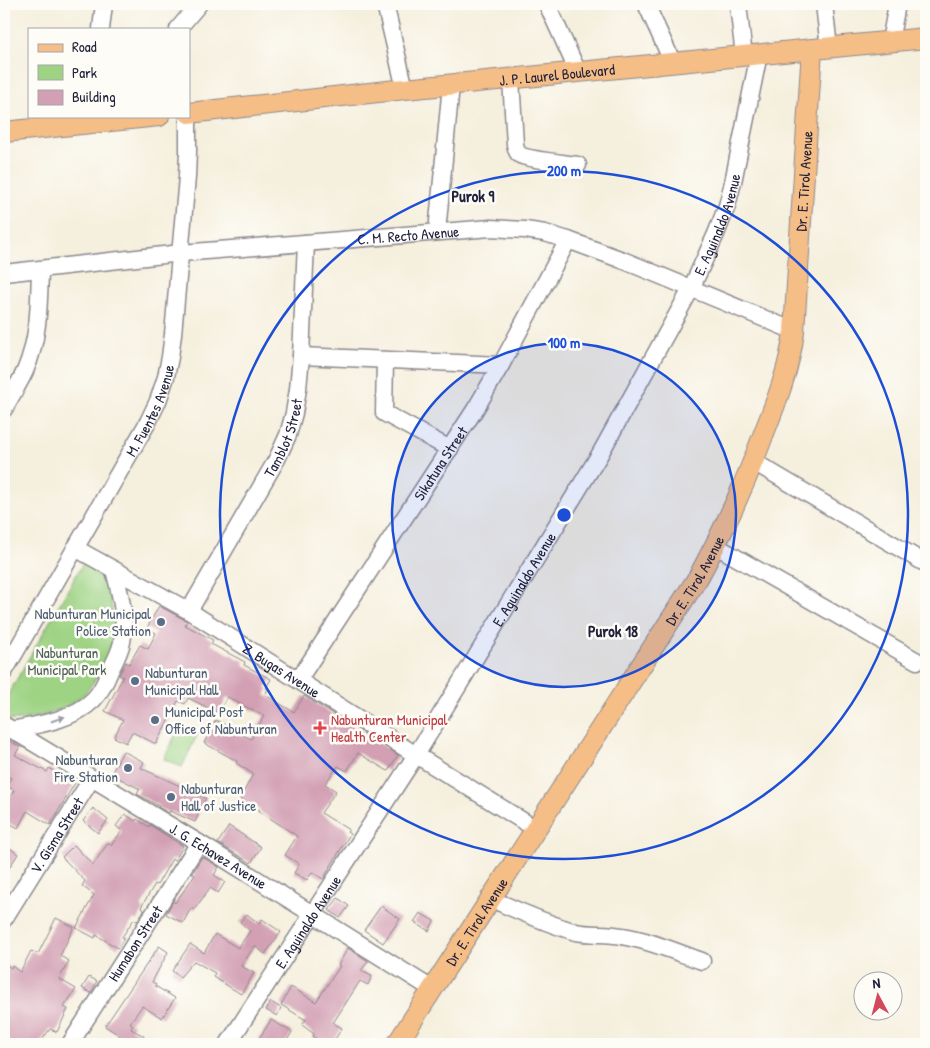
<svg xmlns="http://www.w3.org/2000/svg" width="930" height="1048" viewBox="0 0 930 1048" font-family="'Patrick Hand',sans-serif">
<rect width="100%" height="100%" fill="#fdfcf7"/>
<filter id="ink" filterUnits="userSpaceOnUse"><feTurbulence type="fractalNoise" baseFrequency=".02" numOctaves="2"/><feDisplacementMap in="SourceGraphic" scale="10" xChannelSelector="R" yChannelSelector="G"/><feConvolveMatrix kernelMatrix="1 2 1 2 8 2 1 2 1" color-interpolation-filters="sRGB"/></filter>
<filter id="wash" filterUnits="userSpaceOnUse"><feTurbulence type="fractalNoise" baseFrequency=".0096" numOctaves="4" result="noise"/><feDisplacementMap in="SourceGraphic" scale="20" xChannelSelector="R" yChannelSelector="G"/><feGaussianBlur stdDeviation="1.12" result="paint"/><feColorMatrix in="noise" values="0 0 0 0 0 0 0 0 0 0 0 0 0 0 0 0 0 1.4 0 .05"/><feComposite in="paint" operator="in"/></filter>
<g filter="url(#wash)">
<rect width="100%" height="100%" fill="#f5efdd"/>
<!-- green -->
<path fill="#9ed384" stroke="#607a60" d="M83 563C104 574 109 586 112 609 114 621 115 634 111 647 110 654 106 661 102 668 97 677 92 685 85 693 65 712 31 722 4 720V702Z
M180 725 198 733 182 767 164 759Z"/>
<g id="blocks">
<!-- building -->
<path fill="#d29fb3" d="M159 606 187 621 185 625 213 640 211 644 245 662 244 665 271 679 266 688 268 689 265 695 294 712 304 696 398 755 388 771 358 753 347 771 338 766 325 784 336 791 321 813 349 830 347 832 350 834 323 879 312 872 307 880 294 873 299 864 285 855 297 836 259 811 260 810 240 799 253 774 236 763 237 761 204 743 216 720 251 739 264 716 227 697 219 713 188 698 185 704 178 701 156 744 132 732 126 743 114 737 123 720 105 711 123 677 119 675 126 662 129 664 140 645 148 649 156 633 147 628Z
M4 738 20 747 15 755 47 772 49 768 66 779 67 778 75 783 50 825 27 811 18 828 4 820V809L14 790 6 786 11 778 4 774Z
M123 751 144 762 141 768 206 798 195 822 170 811 169 813 158 807 159 806 137 794 140 789 111 774Z
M93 808 108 820 98 833 83 821Z
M125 814 135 821 137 819 149 827 150 825 183 846 175 860 172 859 157 885 155 884 141 907 144 910 137 921 134 919 122 937 124 938 118 948 96 935 95 938 76 928 94 895 82 886 85 881 62 857 74 845 93 865 108 843 111 845 122 831 116 826Z
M229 826 261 847 251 863 218 843Z
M4 844 18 854 4 876Z
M202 857 219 867 214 875 225 882 218 893 210 888 194 910 191 908 183 923 166 914 173 901 175 903 195 875 192 873Z
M338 898 349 906 340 918 329 910Z
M381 906 400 919 383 943 364 930Z
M420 913 434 921 429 931 414 922Z
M247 914 259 924 262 919 281 932 265 954 255 946 241 966 254 973 241 994 213 977 215 973 194 961 180 977 172 971 190 944 204 953 215 934 238 948 250 931 240 922Z
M56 918 74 927 60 956 69 961 59 979 76 989 64 1007 68 1009 57 1032 50 1029 39 1044H13L4 1038V963L11 968 12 966 20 972 31 951 38 954Z
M159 946 168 952 152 982 156 984 155 986 175 998 162 1018 142 1006 130 1023 133 1025 131 1029 144 1036 140 1044H118L122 1037 105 1026Z
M348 948 368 961 361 971 372 976 368 985 360 981 333 1023 342 1028 332 1044H327L313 1037 314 1034 302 1025 306 1020 281 1005 291 987 316 1002 340 966 338 965Z
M89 977 97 981 91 993 82 988Z
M271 1002 281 1008 277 1016 266 1010Z
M271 1020 292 1032 285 1044H265L258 1040Z"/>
</g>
</g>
<g filter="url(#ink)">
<use href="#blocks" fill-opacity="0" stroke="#8c888c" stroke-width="1"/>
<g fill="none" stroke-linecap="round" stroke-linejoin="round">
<!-- minor casing -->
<g stroke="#8c888c" stroke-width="19">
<g id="minor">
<path d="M385 4 405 89"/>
<path d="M547 4 578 72"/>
<path d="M646 4 673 63"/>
<path d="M738 4 744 56"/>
<path d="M824 4 829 48"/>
<path d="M101 29 104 4"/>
<path d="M178 29 199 4"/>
<path d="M890 42 897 4"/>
<path d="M511 79 515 144C516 148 516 152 520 155 529 160 566 163 578 165"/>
<path d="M437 232 451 85"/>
<path id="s1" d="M4 273 181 253 491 228 525 230 545 233 568 240 625 261 794 331"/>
<path d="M301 356 501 365"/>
<path d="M385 360 384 413 450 449"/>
<path d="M4 409C11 396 19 384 25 371 39 339 39 304 40 270"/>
<path d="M754 462 923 562"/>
<path d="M716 546 917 661"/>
<path id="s2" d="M75 548 189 611 416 755 536 829"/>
<path id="s3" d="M189 611 277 459 288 435 294 413 298 389 301 356 306 243"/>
<path id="s4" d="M4 672 148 422 158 401 166 377 170 357 173 334 187 177 188 152V116"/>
<path id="s5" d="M299 679 476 408 501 365 568 240"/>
<path id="s6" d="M4 725 199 843 432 989"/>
<path d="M11 730C37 725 73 720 93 700 101 692 106 681 110 671 115 661 120 652 122 642 127 618 120 593 114 570"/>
<path d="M491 899C519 911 547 924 576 932 590 935 607 933 622 936 649 940 676 952 702 961"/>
<path id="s7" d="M4 919 92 778"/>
<path id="s8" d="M70 1044 199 843"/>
<path id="s9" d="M228 1044 416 755 600 454 691 289 716 234 727 206 733 182 759 54"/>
</g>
</g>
<!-- major casing -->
<g stroke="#8c888c" stroke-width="22">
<g id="major">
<path id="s10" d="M189 113 405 89 926 38"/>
<path d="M4 132 159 116"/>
<path id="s11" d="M397 1044 699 576C724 530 746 482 764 433 777 400 790 367 794 331L812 49"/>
</g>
</g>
<!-- minor -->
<use href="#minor" stroke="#fff" stroke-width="16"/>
<!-- major -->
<use href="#major" stroke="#f6be87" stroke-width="20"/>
</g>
<!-- one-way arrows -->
<defs><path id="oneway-solid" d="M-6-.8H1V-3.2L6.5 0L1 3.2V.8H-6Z" transform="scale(1.25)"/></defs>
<use fill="#9c9ca7" href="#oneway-solid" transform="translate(58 719) rotate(-19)"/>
</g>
<!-- distance rings -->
<circle cx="564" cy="515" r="172" fill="#1d4ed8" fill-opacity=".12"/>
<g fill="none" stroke="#1d4ed8" stroke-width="2.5">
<circle cx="564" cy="515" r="172"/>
<circle cx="564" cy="515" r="344"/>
</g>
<!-- markers -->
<g fill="#5c6f8a" stroke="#fdfcf7" stroke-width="2">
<circle cx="161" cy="622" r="5"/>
<circle cx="135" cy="681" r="5"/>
<circle cx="155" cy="720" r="5"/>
<circle cx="128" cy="768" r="5"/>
<circle cx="171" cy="797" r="5"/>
</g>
<path fill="#e0444e" stroke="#fdfcf7" stroke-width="2" d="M317.5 720.5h5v5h5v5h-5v5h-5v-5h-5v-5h5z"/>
<g text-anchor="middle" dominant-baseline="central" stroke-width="5" stroke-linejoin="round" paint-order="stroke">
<!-- street labels -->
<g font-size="15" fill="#22223b" stroke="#fdfcf7">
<text stroke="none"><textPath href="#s10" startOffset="370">J. P. Laurel Boulevard</textPath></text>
<text stroke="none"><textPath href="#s11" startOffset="971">Dr. E. Tirol Avenue</textPath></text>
<text stroke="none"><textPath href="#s9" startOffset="956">E. Aguinaldo Avenue</textPath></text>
<text stroke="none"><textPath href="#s1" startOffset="406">C. M. Recto Avenue</textPath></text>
<text stroke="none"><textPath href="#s4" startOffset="300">M. Fuentes Avenue</textPath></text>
<text stroke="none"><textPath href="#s3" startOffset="198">Tamblot Street</textPath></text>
<text stroke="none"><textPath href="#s5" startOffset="258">Sikatuna Street</textPath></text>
<text stroke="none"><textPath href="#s9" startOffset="551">E. Aguinaldo Avenue</textPath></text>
<text stroke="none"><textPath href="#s11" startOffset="551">Dr. E. Tirol Avenue</textPath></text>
<text stroke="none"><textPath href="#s2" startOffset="240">Z. Bugas Avenue</textPath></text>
<text stroke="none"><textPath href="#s7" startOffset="99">V. Gisma Street</textPath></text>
<text stroke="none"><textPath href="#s6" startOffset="251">J. G. Echavez Avenue</textPath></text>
<text stroke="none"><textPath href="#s11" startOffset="146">Dr. E. Tirol Avenue</textPath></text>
<text stroke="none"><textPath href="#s9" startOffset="146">E. Aguinaldo Avenue</textPath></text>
<text stroke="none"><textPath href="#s8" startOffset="120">Humabon Street</textPath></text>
</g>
<!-- service labels -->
<g font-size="15" fill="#4e5e75" stroke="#fdfcf7" text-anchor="start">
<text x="151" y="613" text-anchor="end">Nabunturan Municipal<tspan x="151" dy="17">Police Station</tspan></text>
<text x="145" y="672">Nabunturan<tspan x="145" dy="17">Municipal Hall</tspan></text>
<text x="165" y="711">Municipal Post<tspan x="165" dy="17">Office of Nabunturan</tspan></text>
<text x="118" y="759" text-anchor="end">Nabunturan<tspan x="118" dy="17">Fire Station</tspan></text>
<text x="181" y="788">Nabunturan<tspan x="181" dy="17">Hall of Justice</tspan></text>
</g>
<!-- park labels -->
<g font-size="15" fill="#4d6055" stroke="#fdfcf7">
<text x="67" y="652">Nabunturan<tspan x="67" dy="17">Municipal Park</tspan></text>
</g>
<!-- health labels -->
<g font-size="15" fill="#be3a42" stroke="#fdfcf7" text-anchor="start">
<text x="331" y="719">Nabunturan Municipal<tspan x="331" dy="17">Health Center</tspan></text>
</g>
<!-- neighbourhood labels -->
<g font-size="16" font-weight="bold" fill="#22223b" stroke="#fdfcf7">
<text x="473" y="196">Purok 9</text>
<text x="613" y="631">Purok 18</text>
</g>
</g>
<circle cx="564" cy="515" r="8" fill="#1d4ed8" stroke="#fdfcf7" stroke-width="2.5"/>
<g font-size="15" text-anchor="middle" font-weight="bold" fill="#1d4ed8" stroke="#fdfcf7" stroke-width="5" stroke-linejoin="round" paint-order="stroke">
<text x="564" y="176">200 m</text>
<text x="564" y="348">100 m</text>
</g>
<!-- margin -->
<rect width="930" height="1048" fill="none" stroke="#fdfcf7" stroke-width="20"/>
<!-- legend -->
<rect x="28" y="28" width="162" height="90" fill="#fdfcf7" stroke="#a5a5ac"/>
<rect x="38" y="44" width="25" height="8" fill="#f6be87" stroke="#a5a5ac"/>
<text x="72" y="52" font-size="15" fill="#22223b">Road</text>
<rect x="38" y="65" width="25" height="15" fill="#9ed384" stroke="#a5a5ac"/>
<text x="72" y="78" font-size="15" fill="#22223b">Park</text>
<rect x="38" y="90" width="25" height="15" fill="#d29fb3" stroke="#a5a5ac"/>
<text x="72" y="102" font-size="15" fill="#22223b">Building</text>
<!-- north arrow -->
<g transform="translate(878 996) rotate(353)"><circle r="24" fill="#fdfcf7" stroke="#a5a5ac"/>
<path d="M0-4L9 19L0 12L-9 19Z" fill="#d1495b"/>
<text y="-8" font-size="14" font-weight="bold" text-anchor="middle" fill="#22223b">N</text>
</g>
</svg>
